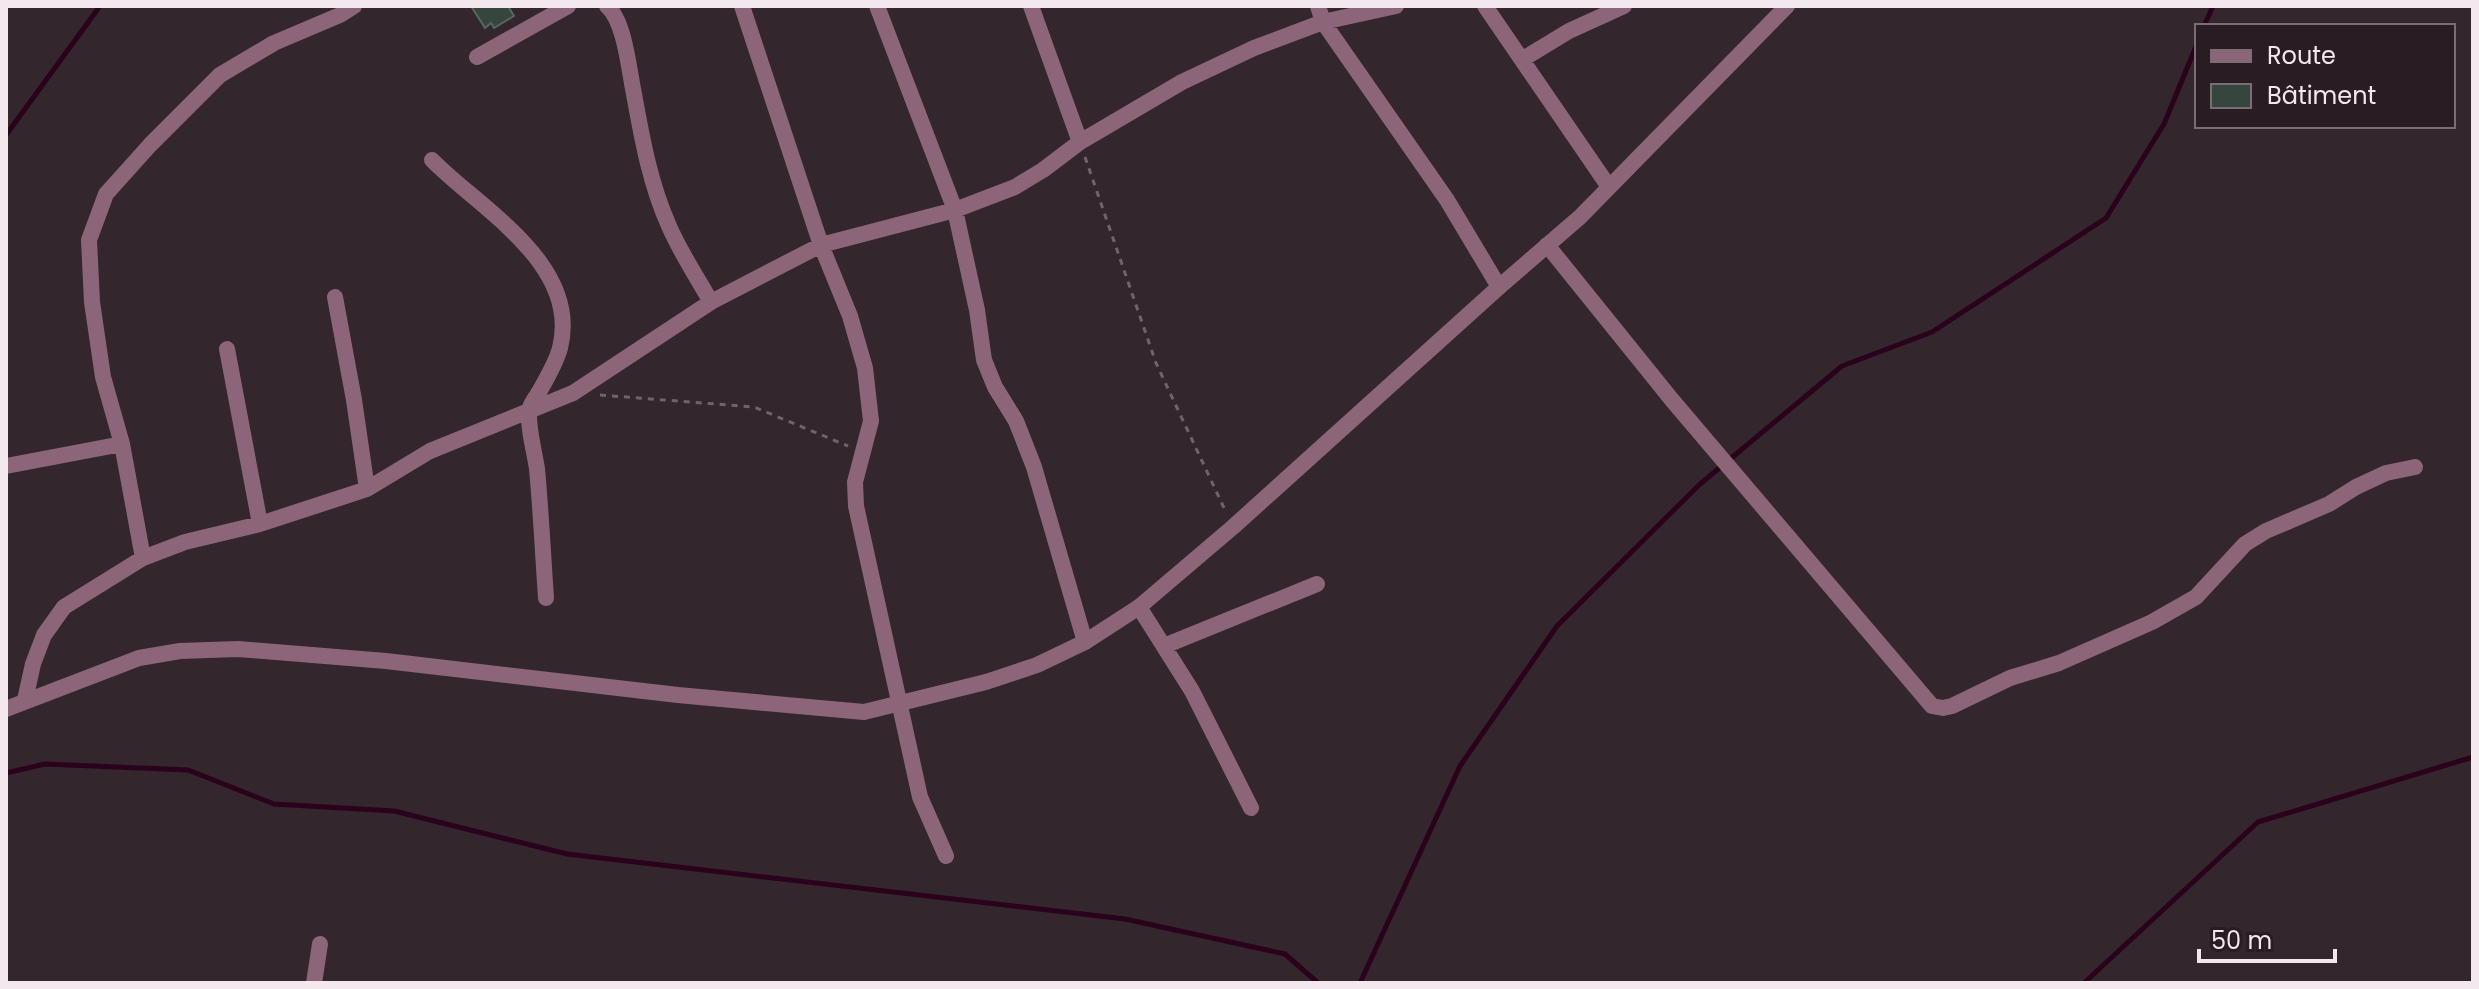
<svg xmlns="http://www.w3.org/2000/svg" width="2479" height="989" viewBox="0 0 2479 989" font-family="Poppins,sans-serif">
<rect width="100%" height="100%" fill="#34262d"/>
<g fill="none" stroke-linecap="round" stroke-linejoin="round">
<!-- stream -->
<path stroke="#2b021b" stroke-width="5" d="M2204 26 2213 6
M6 135 100 6
M6 773 45 764 188 770 274 804 394 811 567 854 1125 919 1285 954 1318 983
M1360 983 1460 766 1557 626 1699 485 1842 366 1932 332 2106 218 2164 124 2197 44
M2084 983 2258 822 2473 757"/>
</g>
<!-- building -->
<path fill="#36463e" stroke="#56675f" stroke-width="2" d="M471 6H508L514 16 494 28 491 23 485 28Z"/>
<g fill="none" stroke-linecap="round" stroke-linejoin="round">
<!-- path -->
<path stroke="#706369" stroke-width="3" stroke-dasharray="6 6" stroke-linecap="butt" d="M1085 157 1156 363 1225 510
M600 395 754 407 848 446"/>
<!-- minor -->
<path stroke="#8c6579" stroke-width="16" d="M607 6C625 21 629 71 634 94 642 138 650 184 669 226 680 252 697 277 711 302
M742 6 821 245 850 316 865 368 871 421 855 482 856 506 920 797 946 856
M877 6 955 210 977 310 984 360 995 387 1016 421 1034 467 1085 642
M1031 6 1080 142
M1318 6 1323 22 1447 200 1499 287
M1485 6 1609 187
M477 57 568 6
M1523 59 1569 31 1624 6
M432 160C480 209 581 264 560 348 556 363 547 378 539 392 536 397 531 403 530 408 526 421 535 454 537 469 541 512 543 555 546 598
M1547 245 1672 400 1932 706 1943 708 1952 706 2010 678 2059 663 2152 622 2196 597 2245 544 2266 531 2329 504 2356 487 2386 473 2415 467
M335 297 354 400 367 489
M227 349 260 524
M6 466 122 444
M143 558 122 444 103 377 92 302 89 240 106 194 150 145 220 75 274 43 340 15 354 6
M1139 607 1192 691 1251 808
M1164 646 1317 584
M25 700 33 664 44 635 64 607 143 558 185 542 260 524 367 489 430 451 573 393 711 302 821 245 955 210 1015 187 1043 170 1080 142 1182 82 1254 48 1323 22 1396 6
M314 983 320 944"/>
<!-- tertiary -->
<path stroke="#8c6579" stroke-width="16" d="M6 709 139 658 180 651 238 649 386 661 678 695 864 712 986 682 1037 665 1085 642 1139 607 1233 527 1499 287 1580 217 1787 6"/>
</g>
<!-- border -->
<rect width="2479" height="989" fill="none" stroke="#f2e8ed" stroke-width="16"/>
<!-- legend -->
<rect x="2195" y="24" width="260" height="104" fill="#2a1c23" stroke="#7a6e74" stroke-width="2"/>
<rect x="2211" y="50" width="40" height="12" fill="#8c6579" stroke="#7a6e74" stroke-width="2"/>
<text x="2267" y="64" font-size="24" fill="#f2e8ed">Route</text>
<rect x="2211" y="84" width="40" height="24" fill="#36463e" stroke="#7a6e74" stroke-width="2"/>
<text x="2267" y="104" font-size="24" fill="#f2e8ed">Bâtiment</text>
<!-- scale -->
<path d="M2199 949v12h136v-12" fill="none" stroke="#f2e8ed" stroke-width="4"/>
<text x="2211" y="949" font-size="24" fill="#f2e8ed" stroke="#2a1c23" stroke-width="6" paint-order="stroke">50 m</text>
</svg>
